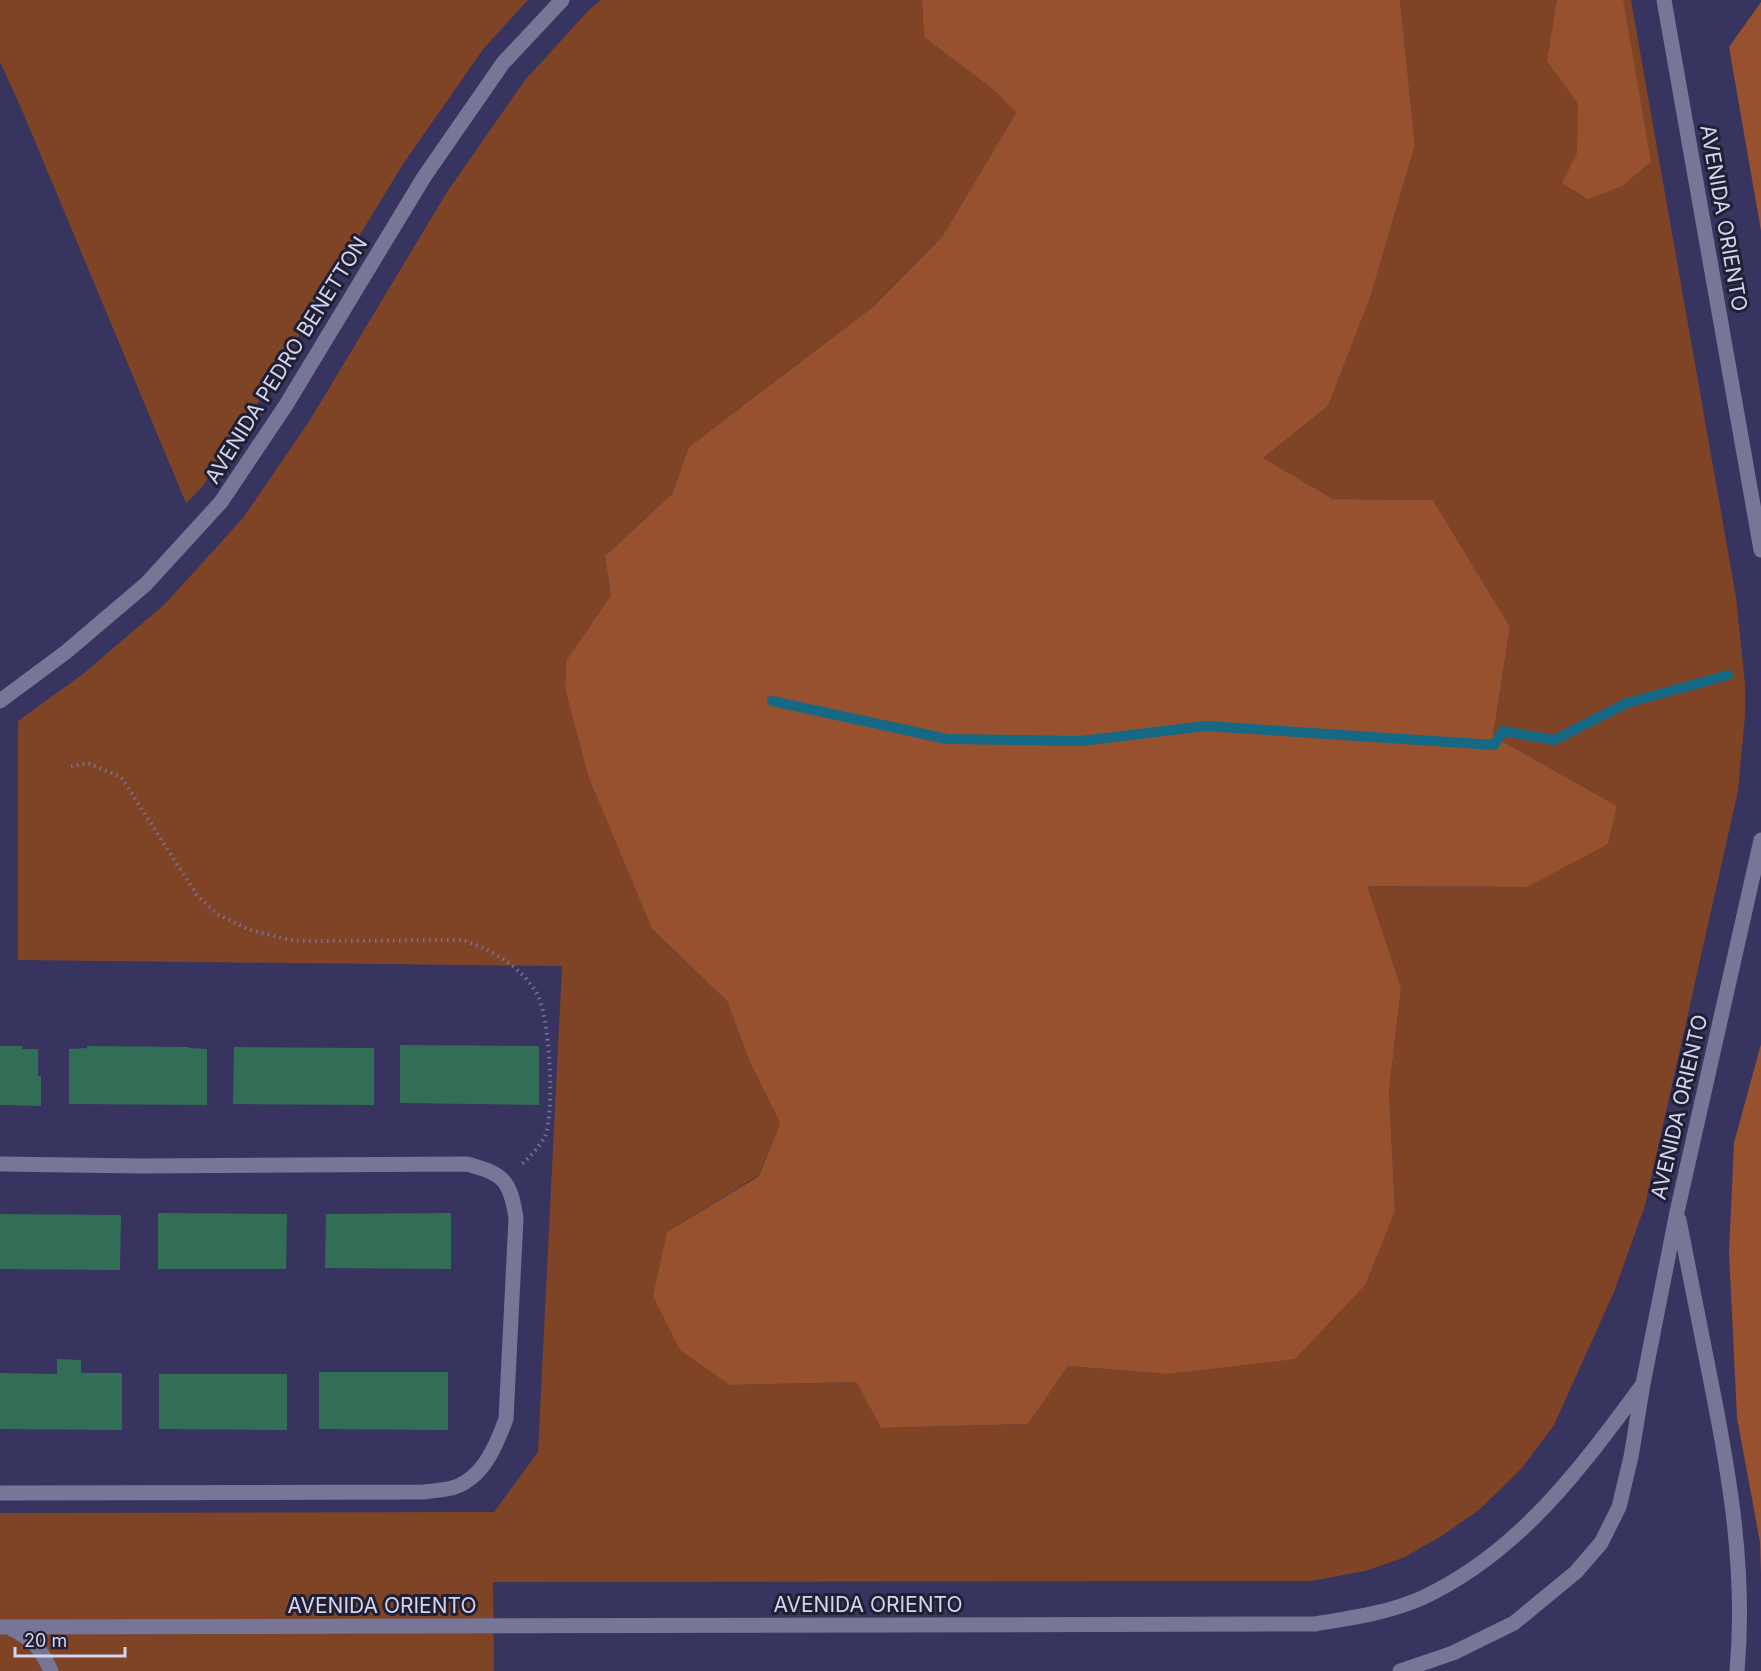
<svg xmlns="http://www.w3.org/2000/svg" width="1761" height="1671" viewBox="0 0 1761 1671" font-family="Inter,sans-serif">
<rect width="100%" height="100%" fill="#37345f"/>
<!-- green -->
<path fill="#7f4326" d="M0 0H528L484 48 403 164 265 392 202 487 186 503 21 108 0 62Z
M601 0H922L924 37 995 91 1016 113 942 237 874 306 689 447 672 494 605 556 611 595 566 661 565 689 588 776 652 929 727 1001 749 1060 780 1123 759 1175 667 1232 730 1385 856 1382 881 1428 1028 1424 1068 1366 1166 1374 1395 1211 1389 1091 1401 988 1366 886 1527 887 1617 806 1493 736 1510 627 1433 500 1333 499 1263 458 1328 406 1370 298 1415 145 1400 0H1631L1736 597 1745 684V716L1738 791 1645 1205 1614 1292 1554 1425 1522 1468 1479 1510 1440 1537 1403 1558 1365 1571 1311 1581 493 1582 494 1671H0V1513L494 1512 538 1452 562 966 18 960V721L83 674 165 604 243 518 310 420 447 192 525 80 589 10Z"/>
<!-- forest -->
<path fill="#98512e" d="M922 0H1400L1415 145 1370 298 1328 406 1263 458 1333 499 1433 500 1510 627 1493 736 1617 806 1608 844 1527 887 1367 886 1401 988 1389 1091 1395 1211 1365 1285 1295 1359 1166 1374 1068 1366 1028 1424 881 1428 856 1382 730 1385 680 1350 653 1296 667 1232 759 1176 780 1123 749 1060 727 1001 652 929 588 776 565 689 566 661 611 595 605 556 672 494 689 447 874 306 942 237 1016 113 995 91 924 37Z
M1557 0H1623L1651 162 1622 186 1588 199 1562 183 1577 153 1578 104 1547 61Z
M1761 2V231L1729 47Z
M1761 1044V1575L1760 1542 1737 1418 1729 1252 1734 1143Z"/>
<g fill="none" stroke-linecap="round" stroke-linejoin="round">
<!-- stream -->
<path stroke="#156984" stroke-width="10" d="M772 701 947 739 1081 741 1206 726 1494 745 1503 731 1554 740 1627 703 1728 675"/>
</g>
<!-- building -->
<path fill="#326e56" d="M400 1045 539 1046V1105L400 1103Z
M0 1046H23L22 1049H38V1076H41V1106L0 1105Z
M87 1046 189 1047V1048L207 1049V1105L69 1104V1049L87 1048Z
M234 1047 374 1048V1105L233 1104Z
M158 1213 287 1214 286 1269H158Z
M451 1213V1269L325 1268 326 1214Z
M0 1214 121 1215 120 1270 0 1269Z
M57 1359 81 1360V1373H122V1430L0 1429V1373L57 1374Z
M319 1372H448V1430L319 1429Z
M159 1374H287V1430L159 1429Z"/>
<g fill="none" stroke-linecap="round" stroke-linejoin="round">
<!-- path -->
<path stroke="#767499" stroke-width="4" stroke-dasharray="1.5 4.5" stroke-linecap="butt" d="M71 766 88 763 121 777 197 895 217 914 250 930 290 940 309 941 463 940C492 950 519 965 536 992 550 1012 555 1114 545 1136 540 1146 531 1156 522 1164"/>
<!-- minor -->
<path stroke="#777696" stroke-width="15" d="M1664 0 1761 550
M0 701 66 652 146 584 221 502 286 405 424 177 503 63 562 0
M0 1164 140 1166 467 1164C503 1174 510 1179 516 1218L506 1419C496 1446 483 1479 452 1488 442 1490 432 1491 423 1492L0 1493
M1679 1220C1690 1274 1700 1328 1711 1382 1730 1477 1746 1573 1737 1671
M0 1627 1315 1624C1351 1618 1388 1613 1422 1598 1519 1553 1581 1468 1643 1384
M12 1629C34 1640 41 1649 51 1671
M1400 1671 1453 1653 1514 1623 1576 1572 1601 1543 1619 1507 1631 1457 1643 1384 1677 1212 1761 840"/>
</g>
<g text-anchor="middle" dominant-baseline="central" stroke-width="6" stroke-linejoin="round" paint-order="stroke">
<!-- street labels -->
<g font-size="21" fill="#d4d4ef" stroke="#201f33">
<text transform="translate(1724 218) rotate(80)">AVENIDA ORIENTO</text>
<text transform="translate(286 360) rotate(-58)">AVENIDA PEDRO BENETTON</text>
<text transform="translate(1679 1107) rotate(-77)">AVENIDA ORIENTO</text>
<text x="868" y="1604">AVENIDA ORIENTO</text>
<text x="382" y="1605">AVENIDA ORIENTO</text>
</g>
</g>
<!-- scale -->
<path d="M15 1647v9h110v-9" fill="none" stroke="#d4d4ef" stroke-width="3"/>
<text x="24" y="1647" font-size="18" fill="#d4d4ef" stroke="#201f33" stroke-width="4.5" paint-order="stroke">20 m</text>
</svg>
